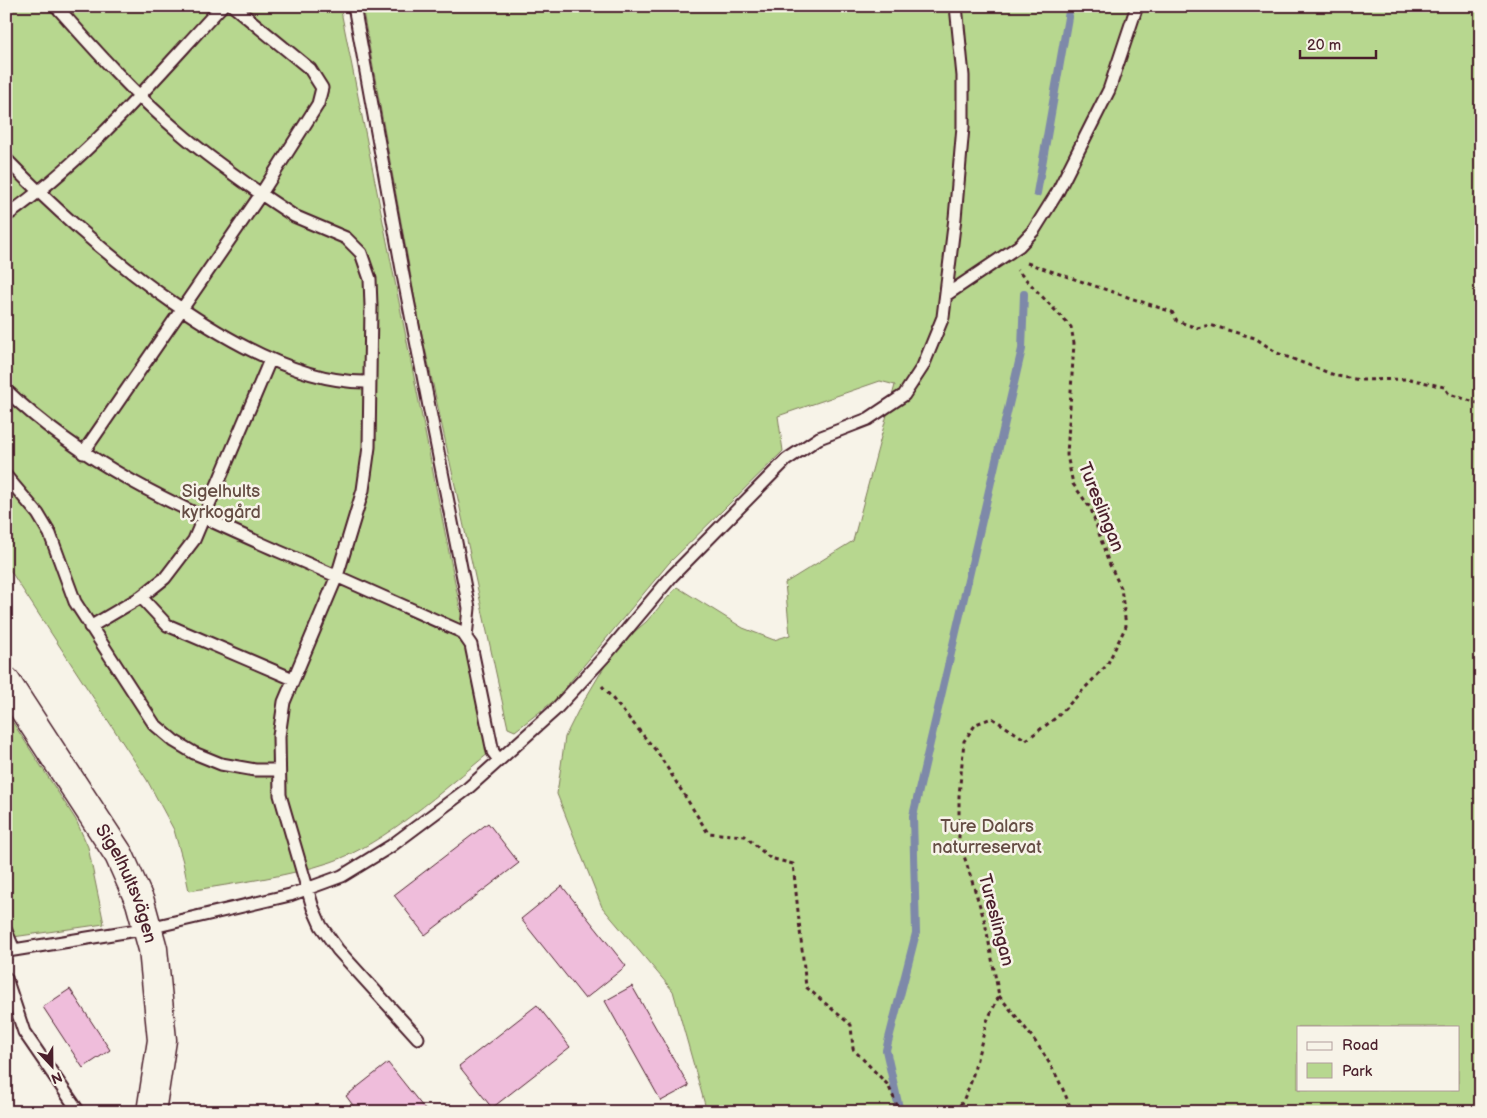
<svg xmlns="http://www.w3.org/2000/svg" width="1487" height="1118" viewBox="0 0 1487 1118" font-family="'Balsamiq Sans',sans-serif">
<rect width="100%" height="100%" fill="#f7f3e8"/>
<filter id="ink" filterUnits="userSpaceOnUse"><feTurbulence type="fractalNoise" baseFrequency=".02" numOctaves="2"/><feDisplacementMap in="SourceGraphic" scale="10" xChannelSelector="R" yChannelSelector="G"/><feConvolveMatrix kernelMatrix="1 2 1 2 8 2 1 2 1" color-interpolation-filters="sRGB"/></filter>
<g filter="url(#ink)">
<!-- green -->
<path fill="#b7d78f" stroke="#807b5d" fill-rule="evenodd" d="M6 6H340L489 753C444 789 385 844 331 862 286 877 236 883 189 891L183 862 174 830 147 780 6 564Z
M362 6H1481V1112H707L673 991 602 907 557 794 565 737 578 711 616 647 646 622 677 587 743 628 774 640 790 635 785 583 853 541 895 385 880 381 778 416 783 451 669 563 555 700 515 731 508 728 418 316ZM1298 1027H1458V1089H1298Z
M6 712 76 820 88 847 104 924 6 938Z
M234 1105 268 1110V1112H228Z"/>
<g fill="none" stroke-linecap="round" stroke-linejoin="round">
<!-- stream -->
<path stroke="#7e89a9" stroke-width="8" d="M1037 193 1070 6
M900 1112 886 1050 916 933 913 816 1022 349 1024 294"/>
</g>
<!-- building -->
<path fill="#efbddb" stroke="#4a1f2b" d="M488 823 519 863 425 935 394 895Z
M562 886 626 966 585 999 521 919Z
M632 986 689 1086 661 1101 605 1001Z
M70 989 110 1050 83 1068 43 1007Z
M537 1005 570 1047 492 1108 459 1066Z
M388 1063 427 1112H358L346 1096Z"/>
<g fill="none" stroke-linecap="round" stroke-linejoin="round">
<!-- service casing -->
<g stroke="#4a1f2b" stroke-width="15">
<path id="service" d="M56 6C95 50 134 94 179 132 204 154 233 174 261 194L318 104 322 88 310 69 233 6
M354 6 403 275 469 608 466 637
M6 159C85 241 251 386 369 382
M6 216C89 158 154 79 222 6
M946 295 1019 246 1034 230 1057 193 1109 90 1137 6
M6 390C85 466 179 507 278 551 340 577 401 605 462 632L471 645 493 752 499 760
M83 453 261 194 294 216 346 238 361 253 370 279 371 306 369 447 363 490 337 576 284 702 279 736 280 795 313 908 321 926 338 950 418 1038
M6 476 38 514 50 534 75 602 154 724 174 741 194 753 221 764 255 770H278
M141 597 167 625 293 679
M90 627 141 597 165 578 194 540 270 360
M6 931 14 950 6 952
M14 950 149 928 290 895 342 876 391 846 466 790 555 710 604 657 672 576 786 460 819 438 868 419 904 395 923 366 943 317 955 218 963 127V76L956 6
M6 978 24 1032 79 1112"/>
</g>
<!-- tertiary casing -->
<g stroke="#4a1f2b" stroke-width="31">
<g id="tertiary">
<path id="s1" d="M6 682 119 855 140 902 153 949 162 1040 151 1112"/>
</g>
</g>
<!-- path -->
<path stroke="#4a1f2b" stroke-width="3" stroke-dasharray="4 4" stroke-linecap="butt" d="M1027 263 1172 312 1177 321 1197 328 1210 325 1255 338 1277 353 1337 376 1360 380 1410 379 1444 387 1449 394 1481 404
M602 686 658 753 708 833 745 836 770 858 793 864 806 987 851 1025 853 1049 888 1085 900 1112
M999 996C1032 1035 1055 1064 1072 1112
M955 1112 963 1101 971 1082 987 1021 999 996 985 922 959 840V796L964 741 976 724 992 718 1026 740 1057 717 1107 665 1126 626 1121 588 1108 561 1091 509 1073 484 1067 455 1074 343 1071 327 1017 270"/>
<!-- service -->
<use href="#service" stroke="#f7f3e8" stroke-width="11"/>
<!-- tertiary -->
<use href="#tertiary" stroke="#f7f3e8" stroke-width="28"/>
</g>
</g>
<g text-anchor="middle" dominant-baseline="central" stroke-width="5" stroke-linejoin="round" paint-order="stroke">
<!-- park labels -->
<g font-size="18" fill="#654d44" stroke="#f7f3e8">
<text x="221" y="491">Sigelhults<tspan x="221" dy="21">kyrkogård</tspan></text>
<text x="987" y="826">Ture Dalars<tspan x="987" dy="21">naturreservat</tspan></text>
</g>
<!-- street labels -->
<g font-size="18" fill="#4a1f2b" stroke="#f7f3e8">
<text transform="translate(1101 507) rotate(68)">Tureslingan</text>
<text stroke="none"><textPath href="#s1" startOffset="236">Sigelhultsvägen</textPath></text>
<text transform="translate(996 920) rotate(75)">Tureslingan</text>
</g>
</g>
<!-- margin -->
<rect width="1487" height="1118" fill="none" stroke="#f7f3e8" stroke-width="25"/>
<rect x="12" y="12" width="1462" height="1093" fill="none" stroke="#4a1f2b" stroke-width="2" filter="url(#ink)"/>
<!-- legend -->
<rect x="1297" y="1026" width="162" height="65" fill="#f7f3e8" stroke="#b29e9c"/>
<rect x="1307" y="1042" width="25" height="8" fill="#f7f3e8" stroke="#b29e9c"/>
<text x="1342" y="1050" font-size="15" fill="#4a1f2b">Road</text>
<rect x="1307" y="1063" width="25" height="15" fill="#b7d78f" stroke="#b29e9c"/>
<text x="1342" y="1076" font-size="15" fill="#4a1f2b">Park</text>
<!-- north arrow -->
<g transform="translate(52 1066) rotate(158)" stroke="#f7f3e8" stroke-width="4" paint-order="stroke">
<path d="M0-4L9 19L0 12L-9 19Z" fill="#4a1f2b"/>
<text y="-8" font-size="14" font-weight="bold" text-anchor="middle" fill="#4a1f2b">N</text>
</g>
<!-- scale -->
<path d="M1300 50v8h76v-8" fill="none" stroke="#4a1f2b" stroke-width="2.5"/>
<text x="1307" y="50" font-size="15" fill="#4a1f2b" stroke="#f7f3e8" stroke-width="4" paint-order="stroke">20 m</text>
</svg>
